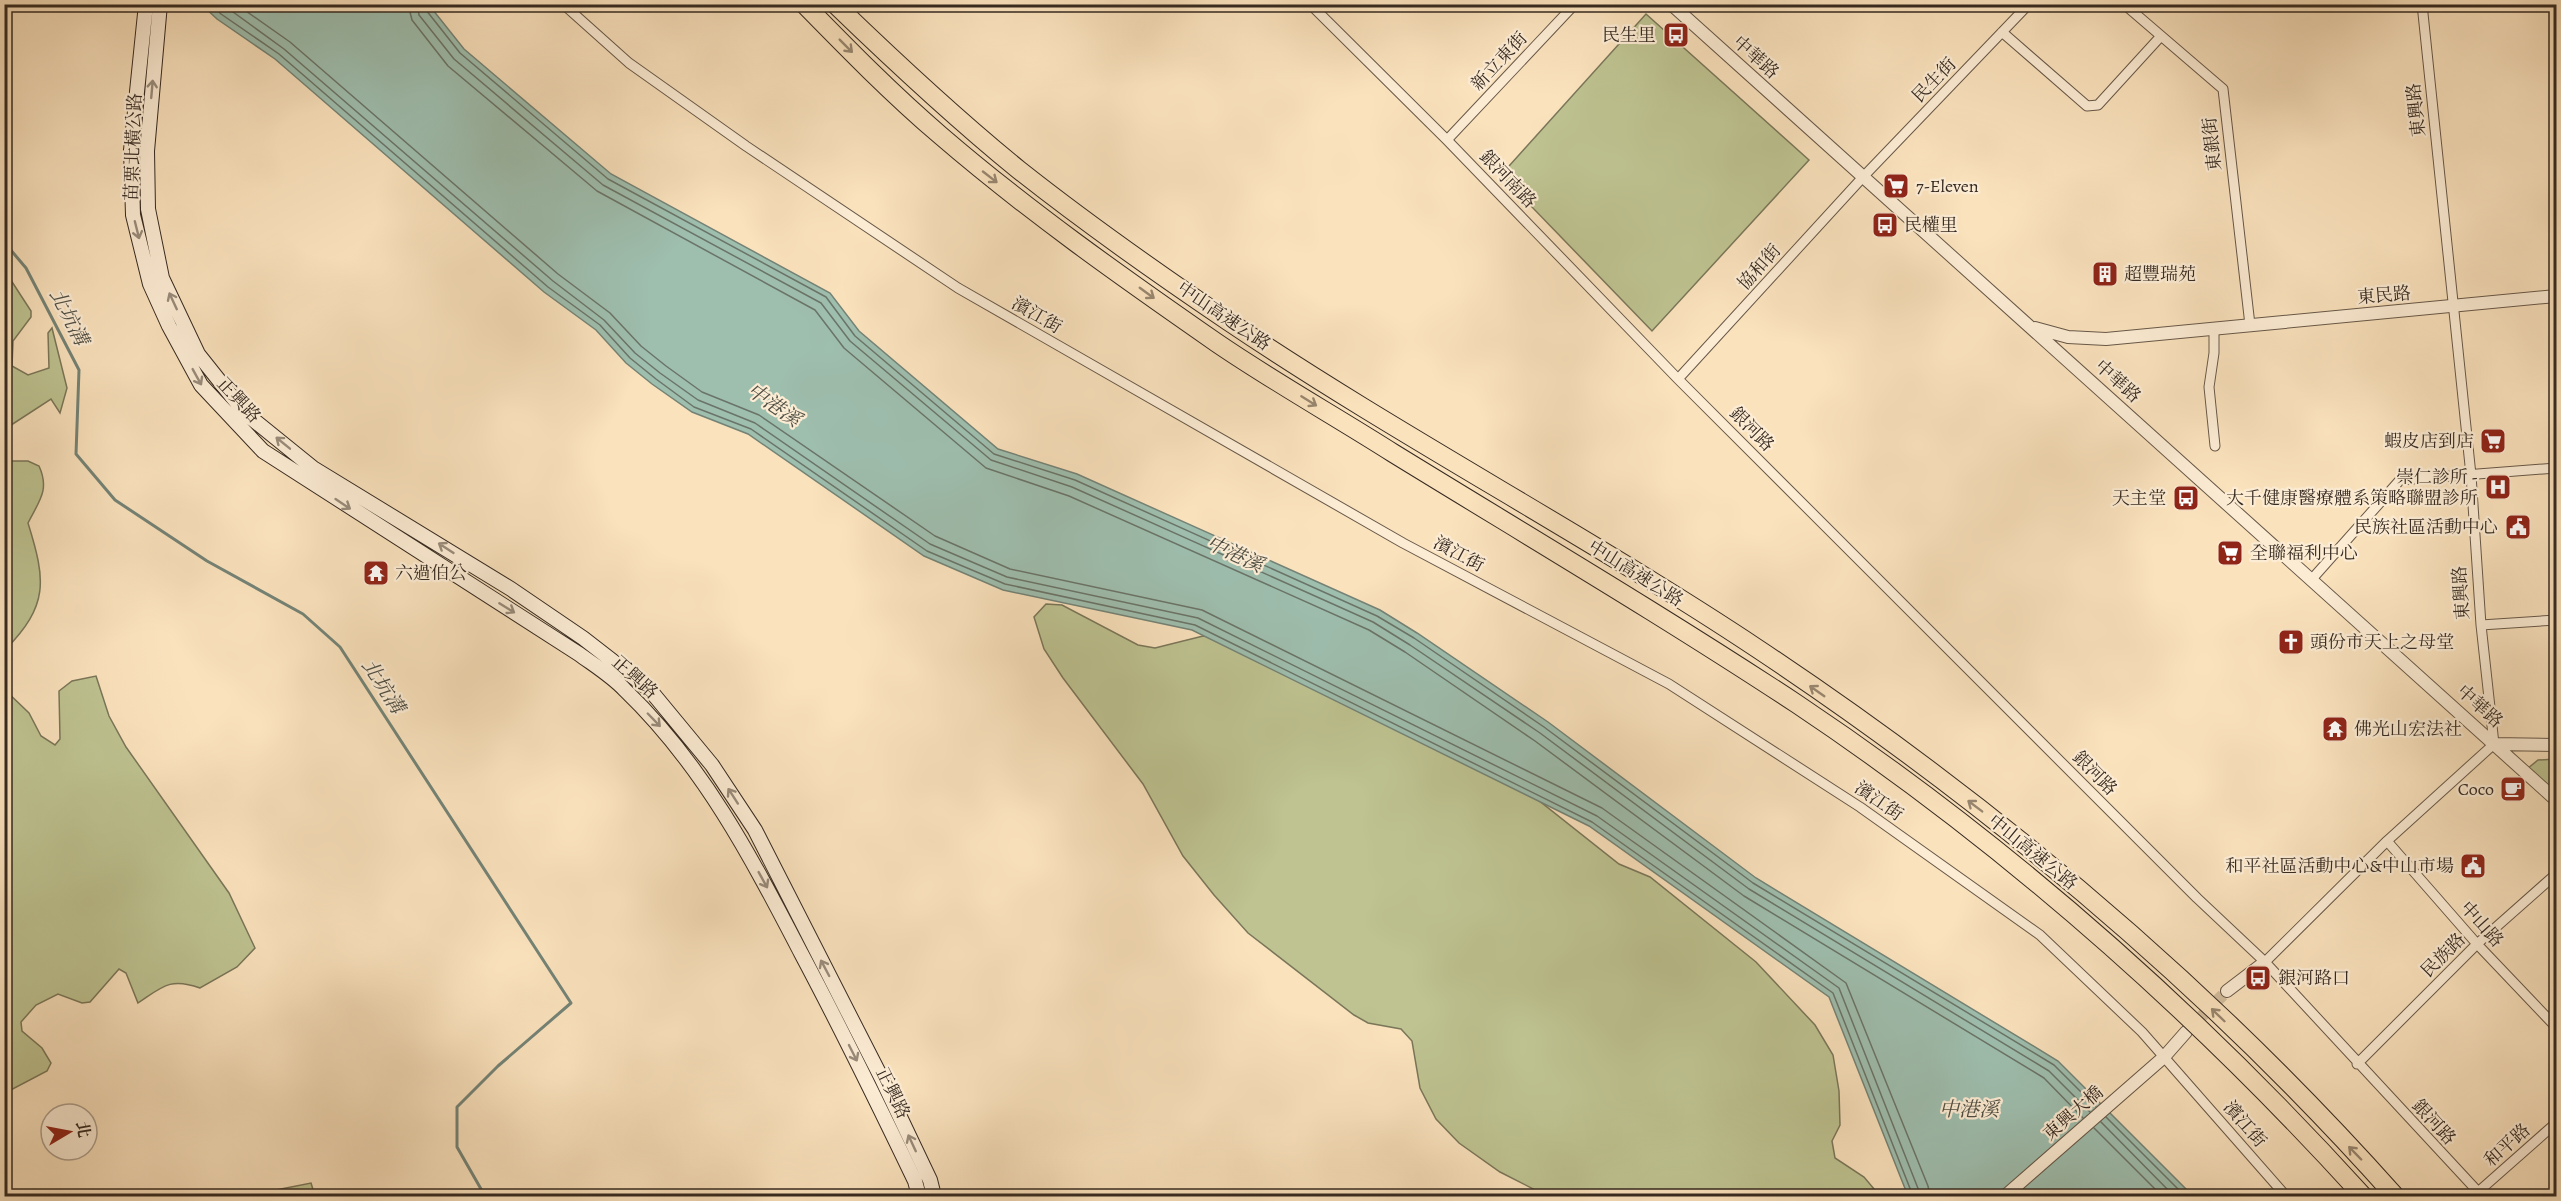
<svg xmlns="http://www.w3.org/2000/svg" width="2561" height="1201" viewBox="0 0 2561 1201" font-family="Alegreya,'Noto Serif TC',serif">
<rect width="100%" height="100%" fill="#fae2bd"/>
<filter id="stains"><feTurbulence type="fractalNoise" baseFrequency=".00333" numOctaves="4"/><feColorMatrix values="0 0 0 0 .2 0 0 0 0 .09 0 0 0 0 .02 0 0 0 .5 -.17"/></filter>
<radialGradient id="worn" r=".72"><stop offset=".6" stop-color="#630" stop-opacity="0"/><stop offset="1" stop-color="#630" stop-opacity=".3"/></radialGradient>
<!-- green -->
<path fill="#bec391" stroke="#7a7659" stroke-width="1.5" d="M1646 14 1809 160 1652 331 1501 175Z
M5 271 31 311V317L13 341 12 366 28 375 49 368 48 333 52 328 67 388 60 413 51 399 5 429Z
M5 461H28L39 466C50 490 39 501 28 523 46 581 49 605 5 650Z
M1046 604 1062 605 1138 645 1155 648 1203 636 1235 640 1538 800 1619 864 1650 877 1756 962 1815 1025 1833 1055 1839 1091 1840 1125 1832 1141 1835 1158 1864 1177 1880 1196H1547L1500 1172 1459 1143 1436 1119 1420 1088 1412 1041 1401 1029 1368 1023 1354 1015 1248 933 1214 895 1183 856 1143 784 1063 678 1044 649 1034 617Z
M96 676 109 716 126 747 229 893 255 948 237 967 200 988C170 977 162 987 138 1003L126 973 119 969 90 1002 82 1003 58 994 36 1005 21 1022 22 1031 42 1048 51 1063 47 1071 5 1093V690L29 713 41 736 55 745 60 739 59 691 72 681Z
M2556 759V795L2527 769 2538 760Z
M311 1183 315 1196 270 1195 276 1190Z"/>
<!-- water -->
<path fill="#9ebeae" stroke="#748376" stroke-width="1.5" d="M202 5H429L464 49 611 174 830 293 859 331 998 449 1077 474 1380 610 1417 633 1548 722 1756 878 2058 1061 2193 1196H1908L1829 997 1589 826 1192 630 1003 590 924 556 748 434 692 412 652 384 626 363 596 330 544 292 275 59 217 19Z"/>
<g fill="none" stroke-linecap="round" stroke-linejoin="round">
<!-- shore -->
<path stroke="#6a7468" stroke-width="1.5" d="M211 4 221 14 279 54 548 287 600 325 630 358 656 379 694 407 751 429 927 551 1005 584 1195 625 1592 822 1833 993 1913 1196
M222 4 284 49 553 281 604 320 635 353 660 373 698 400 755 423 930 544 1007 577 1198 618 1597 816 1839 988 1921 1196
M236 4 290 42 558 274 610 313 641 346 666 366 702 392 759 415 935 536 1010 569 1202 610 1602 808 1846 983 1928 1186 1930 1196
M408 4 412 20 448 66 597 191 815 310 844 348 986 468 1069 496 1369 630 1405 652 1535 741 1744 896 2044 1078 2083 1118
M417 4 419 15 454 59 603 185 821 303 850 341 991 460 1072 487 1373 622 1410 645 1540 733 1749 889 2049 1071 2090 1112
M424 4 426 10 460 53 608 179 826 297 855 336 994 454 1075 480 1377 616 1414 638 1544 727 1753 883 2054 1065 2096 1107
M2106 1117 2185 1196
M2101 1122 2174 1196
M2094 1128 2162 1196"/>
<!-- stream -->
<path stroke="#748376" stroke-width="3" d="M4 242 26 268 79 370 76 454 115 500 207 561 303 614 340 647 571 1003 498 1066 457 1107V1147L485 1196"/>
<!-- tertiary-tunnel -->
<path stroke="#d3bd9e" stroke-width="12" stroke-dasharray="12 6" stroke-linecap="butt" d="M2189 1029 2227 991"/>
<!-- minor casing -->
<g stroke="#675848" stroke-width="11">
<path id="minor" d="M563 4 629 63 746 146 958 288 1403 543 1669 684 1860 807 2040 935 2142 1032 2286 1196
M1310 4 1447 140 1678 379 2197 898 2265 962 2482 1196
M2124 4 2223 89 2250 325
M2002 32 2087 106 2098 105 2161 36
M1447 140 1575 4
M2214 330V353L2209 387 2215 446
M1678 379 1863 177 2029 4
M2312 579 2400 480 2556 468
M2481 625 2556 620
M2387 841 2477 944 2556 1027
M2265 962 2387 841 2494 744 2481 625 2471 475 2422 4
M2357 1064 2477 944 2556 874
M2478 1192 2556 1123"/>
</g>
<!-- tertiary casing -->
<g stroke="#675848" stroke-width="14">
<path id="tertiary" d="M1671 4 2556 800
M2035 328 2068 337 2106 339 2556 296
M2494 744 2556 745
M2227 991 2265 962
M2005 1196 2164 1057 2186 1032"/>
</g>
<!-- secondary casing -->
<g stroke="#362a21" stroke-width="16">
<path id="secondary" d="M146 4 131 150 133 215 150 284 169 326 201 385 263 451 579 654C594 665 612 676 625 690 704 766 751 857 801 953 841 1028 878 1104 915 1181L919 1196
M160 4 147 151 148 209 162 278 198 354 245 413 313 468 511 589 583 638 650 690 712 765 755 830 881 1077 930 1180 934 1196"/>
</g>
<!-- minor -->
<use href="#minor" stroke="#fcecd4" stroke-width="9"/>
<!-- tertiary -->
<use href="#tertiary" stroke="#fcecd4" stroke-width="12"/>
<!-- secondary -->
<use href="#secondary" stroke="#fcecd4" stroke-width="14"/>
<!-- motorway-bridge casing -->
<g stroke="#362a21" stroke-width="20" stroke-linecap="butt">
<path id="motorway-bridge" d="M804 4C848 49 892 94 940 135 1027 210 1122 277 1217 343 1274 382 1335 416 1393 453 1528 536 1665 617 1797 704 2005 843 2195 1011 2363 1196
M835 4C895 62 955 118 1019 170 1086 223 1157 273 1228 321 1400 437 1585 534 1758 649 1991 804 2209 987 2395 1196"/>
</g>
<!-- motorway-bridge -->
<use href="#motorway-bridge" stroke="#fae2bd" stroke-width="18"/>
</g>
<!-- one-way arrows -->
<defs><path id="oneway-shaft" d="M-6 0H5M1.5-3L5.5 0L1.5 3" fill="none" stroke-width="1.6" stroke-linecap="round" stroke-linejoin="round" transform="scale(1.5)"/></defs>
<g stroke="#98866f">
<use href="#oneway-shaft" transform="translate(846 46) rotate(45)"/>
<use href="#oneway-shaft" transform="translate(990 177) rotate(38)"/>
<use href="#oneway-shaft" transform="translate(1147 293) rotate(36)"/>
<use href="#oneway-shaft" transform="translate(1309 401) rotate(32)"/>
<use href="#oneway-shaft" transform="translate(1817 691) rotate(-145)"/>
<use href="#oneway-shaft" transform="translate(1975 806) rotate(-143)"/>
<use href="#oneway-shaft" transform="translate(2218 1015) rotate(-136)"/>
<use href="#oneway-shaft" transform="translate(2355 1153) rotate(-134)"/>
</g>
<g stroke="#998b7a">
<use href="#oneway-shaft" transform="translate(152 89) rotate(-85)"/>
<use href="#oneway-shaft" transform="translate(137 230) rotate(76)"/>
<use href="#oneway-shaft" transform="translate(173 301) rotate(-115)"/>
<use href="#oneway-shaft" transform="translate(197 377) rotate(61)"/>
<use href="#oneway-shaft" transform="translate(283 443) rotate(-141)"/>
<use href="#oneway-shaft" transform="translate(343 504) rotate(34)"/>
<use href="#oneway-shaft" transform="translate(446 548) rotate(-147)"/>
<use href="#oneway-shaft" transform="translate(507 608) rotate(32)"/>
<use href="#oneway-shaft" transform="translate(654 720) rotate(46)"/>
<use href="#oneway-shaft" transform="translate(733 796) rotate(-123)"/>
<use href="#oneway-shaft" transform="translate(763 880) rotate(61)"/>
<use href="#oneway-shaft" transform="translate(825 968) rotate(-118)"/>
<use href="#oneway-shaft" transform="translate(853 1053) rotate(63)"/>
<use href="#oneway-shaft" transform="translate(912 1143) rotate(-115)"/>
</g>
<!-- icons -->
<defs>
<g id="bus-square" transform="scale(1.35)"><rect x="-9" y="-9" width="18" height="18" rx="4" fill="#8f2418" stroke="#fcecd4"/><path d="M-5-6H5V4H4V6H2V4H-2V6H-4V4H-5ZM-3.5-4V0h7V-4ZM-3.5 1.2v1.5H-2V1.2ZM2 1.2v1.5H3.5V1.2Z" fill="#fff"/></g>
<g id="supermarket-square" transform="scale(1.35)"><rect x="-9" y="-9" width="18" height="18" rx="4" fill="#8f2418" stroke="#fcecd4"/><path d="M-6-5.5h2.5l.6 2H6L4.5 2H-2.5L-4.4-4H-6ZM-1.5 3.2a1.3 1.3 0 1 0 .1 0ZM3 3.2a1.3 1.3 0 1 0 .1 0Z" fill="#fff"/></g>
<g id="building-square" transform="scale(1.35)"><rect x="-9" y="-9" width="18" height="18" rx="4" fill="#8f2418" stroke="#fcecd4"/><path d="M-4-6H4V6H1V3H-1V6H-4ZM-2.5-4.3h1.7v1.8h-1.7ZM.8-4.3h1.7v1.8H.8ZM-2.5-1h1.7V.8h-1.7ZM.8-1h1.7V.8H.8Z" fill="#fff"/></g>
<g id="hospital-square" transform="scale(1.35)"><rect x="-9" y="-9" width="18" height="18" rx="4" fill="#8f2418" stroke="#fcecd4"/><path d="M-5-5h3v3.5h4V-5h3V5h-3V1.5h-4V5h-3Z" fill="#fff"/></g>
<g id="civic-square" transform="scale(1.35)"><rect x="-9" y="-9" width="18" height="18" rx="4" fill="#8f2418" stroke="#fcecd4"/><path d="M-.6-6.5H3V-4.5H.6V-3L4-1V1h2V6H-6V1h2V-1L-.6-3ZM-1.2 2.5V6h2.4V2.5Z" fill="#fff"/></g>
<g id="temple-square" transform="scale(1.35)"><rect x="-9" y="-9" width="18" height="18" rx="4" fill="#8f2418" stroke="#fcecd4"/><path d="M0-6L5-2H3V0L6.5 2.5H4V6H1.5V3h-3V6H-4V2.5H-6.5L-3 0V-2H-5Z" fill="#fff"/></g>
<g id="church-square" transform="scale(1.35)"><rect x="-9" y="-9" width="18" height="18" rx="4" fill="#8f2418" stroke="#fcecd4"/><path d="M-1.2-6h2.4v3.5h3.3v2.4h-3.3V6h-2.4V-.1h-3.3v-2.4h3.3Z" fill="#fff"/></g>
<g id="cafe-square" transform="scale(1.35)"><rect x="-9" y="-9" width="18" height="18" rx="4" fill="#8f2418" stroke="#fcecd4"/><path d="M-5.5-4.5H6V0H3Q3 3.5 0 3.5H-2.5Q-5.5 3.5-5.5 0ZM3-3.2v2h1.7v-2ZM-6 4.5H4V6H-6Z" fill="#fff"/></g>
</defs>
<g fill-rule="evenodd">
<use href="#bus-square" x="1676" y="35"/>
<use href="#supermarket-square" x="1896" y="186"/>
<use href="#bus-square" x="1885" y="225"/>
<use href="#building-square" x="2105" y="274"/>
<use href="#supermarket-square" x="2493" y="441"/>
<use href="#hospital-square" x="2498" y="487"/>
<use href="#bus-square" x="2186" y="498"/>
<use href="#civic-square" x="2518" y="527"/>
<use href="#supermarket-square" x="2230" y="553"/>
<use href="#temple-square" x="376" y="573"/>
<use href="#church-square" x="2291" y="642"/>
<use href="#temple-square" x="2335" y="729"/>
<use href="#cafe-square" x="2513" y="789"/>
<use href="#civic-square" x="2473" y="866"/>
<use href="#bus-square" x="2258" y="978"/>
</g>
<g text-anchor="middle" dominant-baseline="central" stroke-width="4.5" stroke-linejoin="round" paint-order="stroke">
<!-- poi labels -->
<g font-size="18" fill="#362a21" stroke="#fcecd4" text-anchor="start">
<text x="1656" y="35" text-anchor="end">民生里</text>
<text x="1916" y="186">7-Eleven</text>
<text x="1904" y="225">民權里</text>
<text x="2124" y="274">超豐瑞苑</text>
<text x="2474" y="441" text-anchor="end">蝦皮店到店</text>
<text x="2478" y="477" text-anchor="end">崇仁診所 -<tspan x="2478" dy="21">大千健康醫療體系策略聯盟診所</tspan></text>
<text x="2166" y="498" text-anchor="end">天主堂</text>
<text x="2498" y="527" text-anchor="end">民族社區活動中心</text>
<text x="2250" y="553">全聯福利中心</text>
<text x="395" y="573">六過伯公</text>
<text x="2310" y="642">頭份市天上之母堂</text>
<text x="2354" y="729">佛光山宏法社</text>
<text x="2494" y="789" text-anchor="end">Coco</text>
<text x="2454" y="866" text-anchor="end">和平社區活動中心&amp;中山市場</text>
<text x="2278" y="978">銀河路口</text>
</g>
<!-- street labels -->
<g font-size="18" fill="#362a21" stroke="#fcecd4">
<text transform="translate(1756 57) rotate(42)">中華路</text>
<text transform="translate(1499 61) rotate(-47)">新立東街</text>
<text transform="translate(1934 80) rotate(-46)">民生街</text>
<text transform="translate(2416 110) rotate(-96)">東興路</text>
<text transform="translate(2212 144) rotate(-96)">東銀街</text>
<text transform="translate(133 147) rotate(-88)">苗栗北橫公路</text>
<text transform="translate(1508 179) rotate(46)">銀河南路</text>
<text transform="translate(1759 267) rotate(-48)">協和街</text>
<text transform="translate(2384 295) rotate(-5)">東民路</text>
<text transform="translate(1037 315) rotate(30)">濱江街</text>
<text transform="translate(1224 316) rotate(34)">中山高速公路</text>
<text transform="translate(2118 381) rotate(42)">中華路</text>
<text transform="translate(239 400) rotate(47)">正興路</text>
<text transform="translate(1752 429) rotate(45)">銀河路</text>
<text transform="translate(1459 554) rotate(28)">濱江街</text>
<text transform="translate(1636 573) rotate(32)">中山高速公路</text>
<text transform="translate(2461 593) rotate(-94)">東興路</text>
<text transform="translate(635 677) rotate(42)">正興路</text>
<text transform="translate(2480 706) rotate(42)">中華路</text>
<text transform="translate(2095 773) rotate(45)">銀河路</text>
<text transform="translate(1879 801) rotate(35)">濱江街</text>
<text transform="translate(2033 852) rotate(39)">中山高速公路</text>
<text transform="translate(2482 924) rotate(48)">中山路</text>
<text transform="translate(2443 955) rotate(-45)">民族路</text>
<text transform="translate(893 1093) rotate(64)">正興路</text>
<text transform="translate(2073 1113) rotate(-41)">東興大橋</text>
<text transform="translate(2434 1122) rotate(47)">銀河路</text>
<text transform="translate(2245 1124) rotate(49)">濱江街</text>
<text transform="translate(2507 1145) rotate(-42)">和平路</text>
</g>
<!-- water labels -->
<g font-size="20" font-style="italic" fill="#504f44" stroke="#fcecd4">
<text transform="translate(69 317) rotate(63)">北坑溝</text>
<text transform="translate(774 405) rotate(35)">中港溪</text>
<text transform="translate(1235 554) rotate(25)">中港溪</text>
<text transform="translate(383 686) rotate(57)">北坑溝</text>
<text x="1969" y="1109">中港溪</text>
</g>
</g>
<!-- margin -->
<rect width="2561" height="1201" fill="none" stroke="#fae2bd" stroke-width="24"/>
<rect x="6" y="6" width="2549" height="1189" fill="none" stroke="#362a21" stroke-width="3"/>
<rect x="12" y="12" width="2537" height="1177" fill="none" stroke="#362a21" stroke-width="1.5"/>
<!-- north arrow -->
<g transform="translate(69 1132) rotate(80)"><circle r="28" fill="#fcecd4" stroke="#ad9e8c" stroke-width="1.5"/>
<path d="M0-4.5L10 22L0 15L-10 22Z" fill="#8f2418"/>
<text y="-9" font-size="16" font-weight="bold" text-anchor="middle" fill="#362a21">北</text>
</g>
<rect width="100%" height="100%" filter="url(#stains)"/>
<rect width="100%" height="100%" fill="url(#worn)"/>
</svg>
